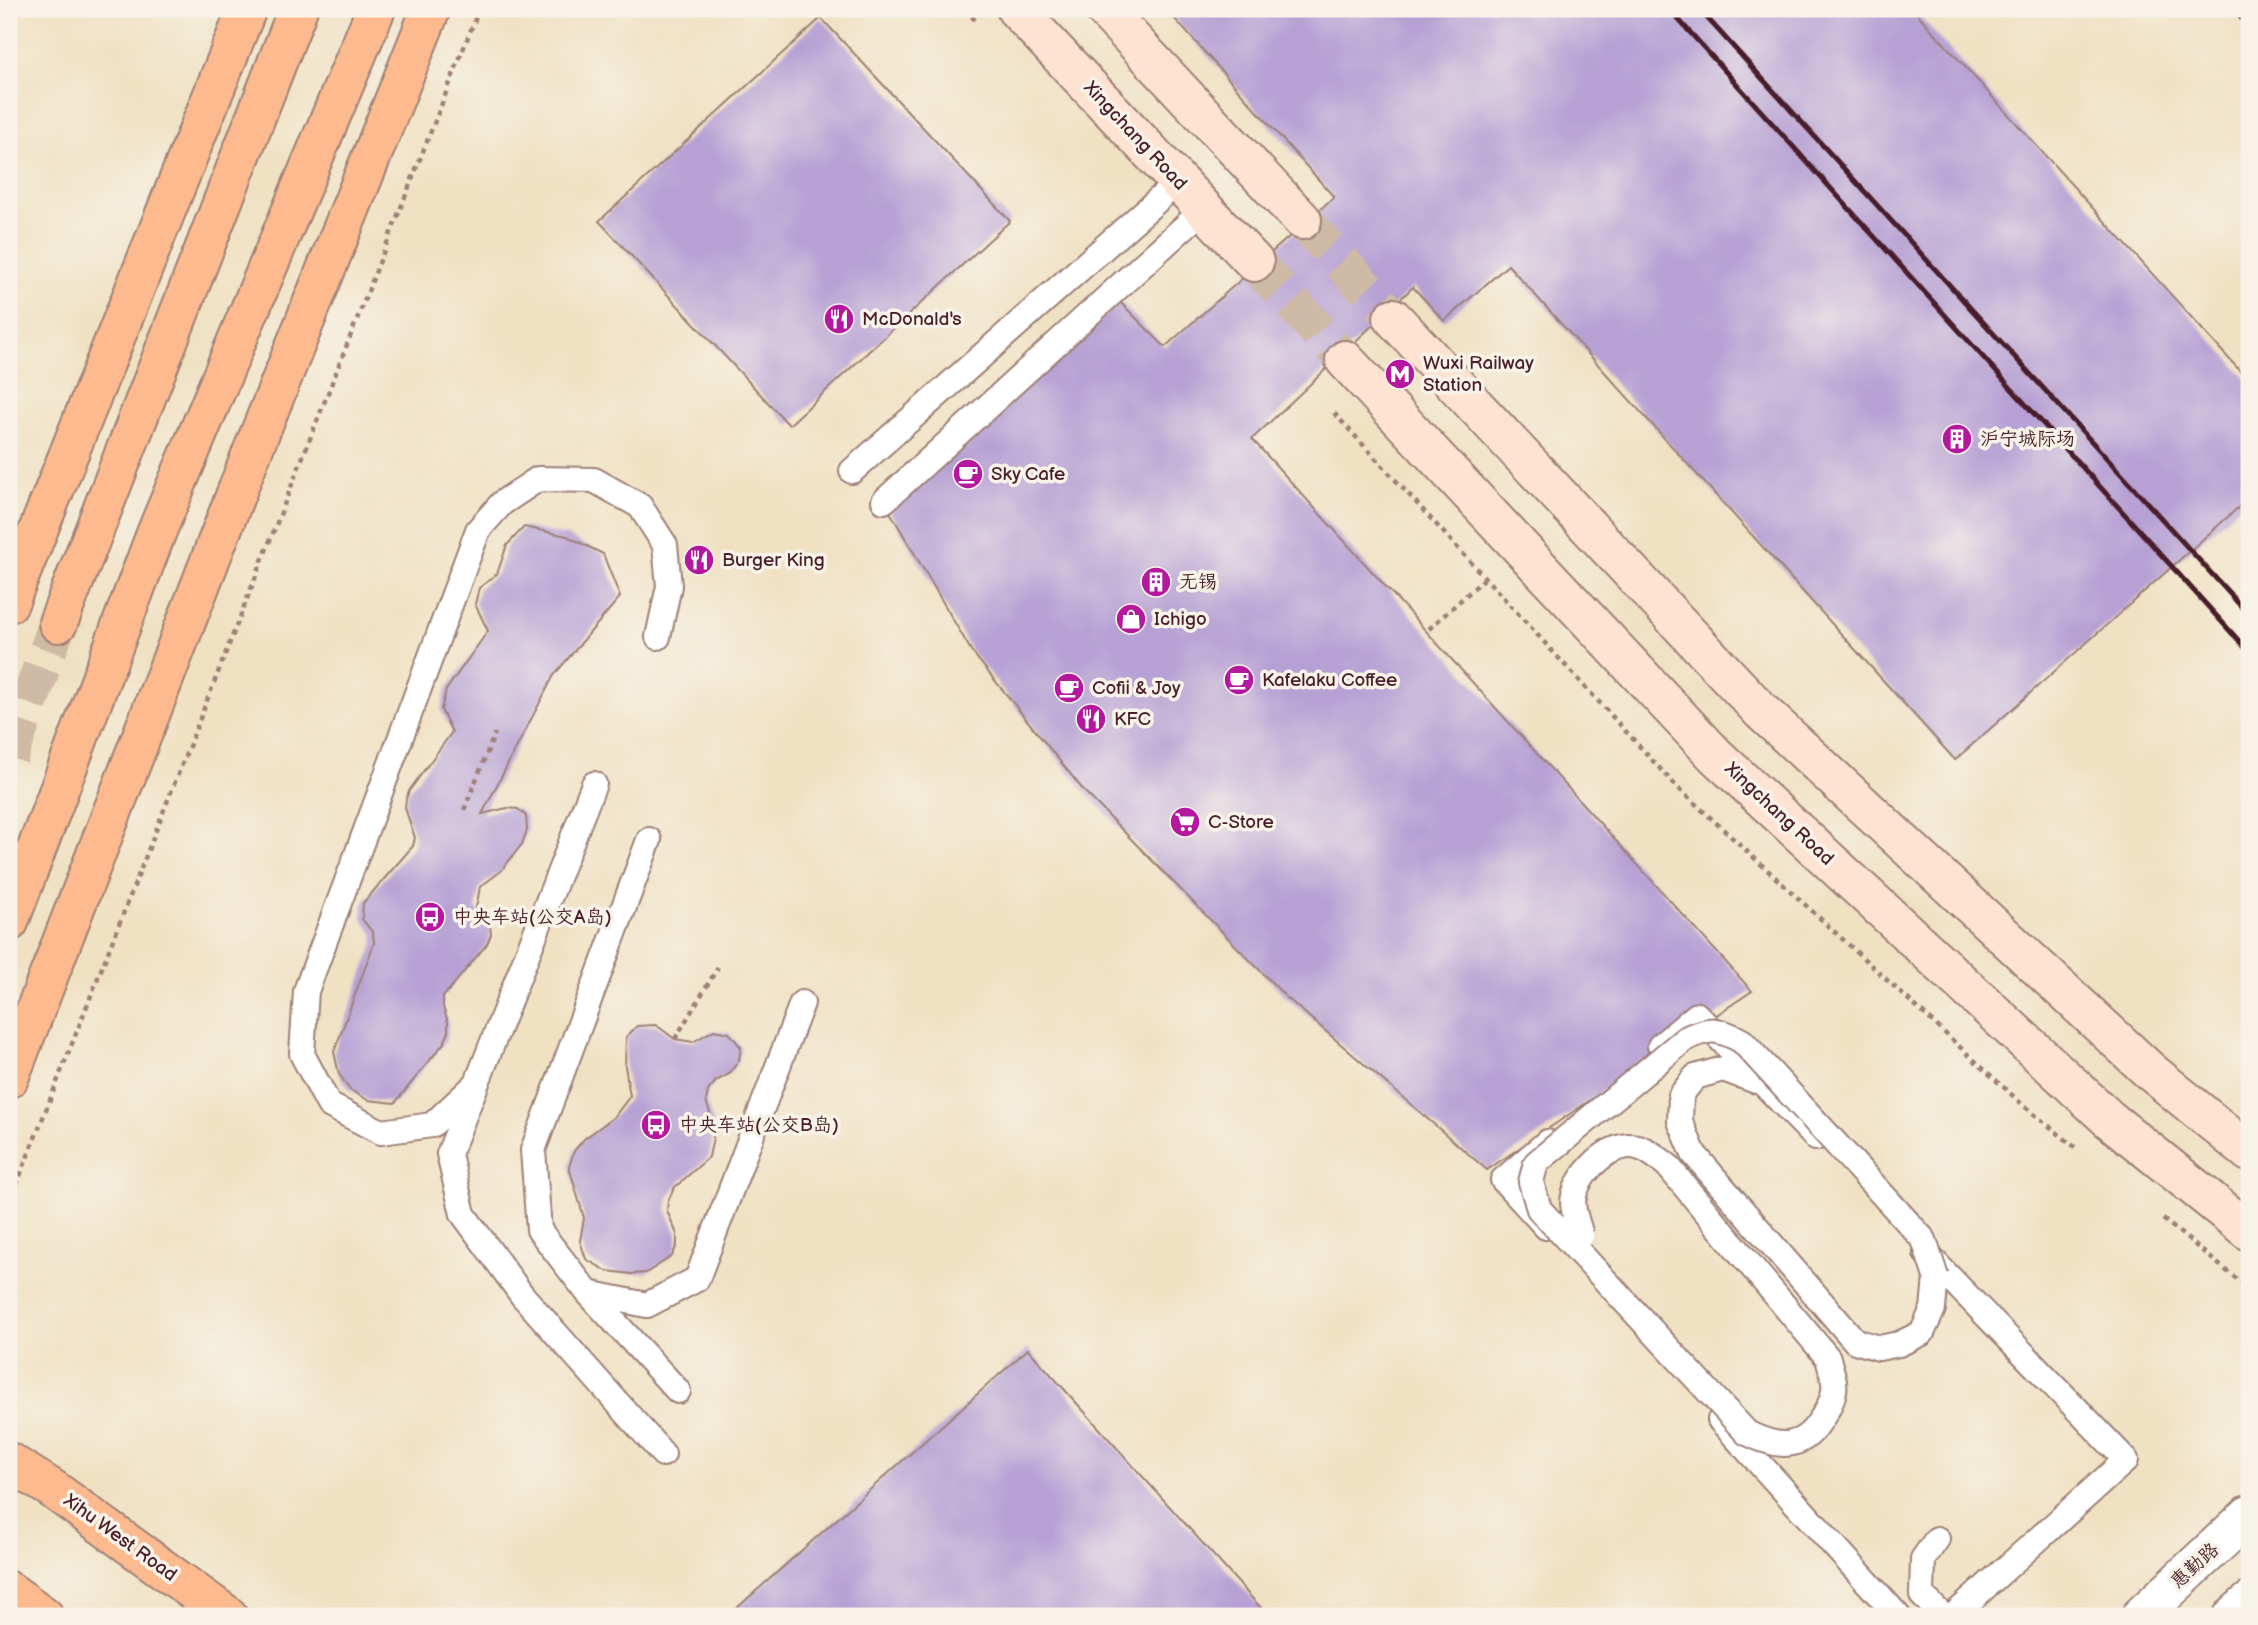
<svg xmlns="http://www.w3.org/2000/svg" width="2258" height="1625" viewBox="0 0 2258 1625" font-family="'Balsamiq Sans','LXGW WenKai TC',sans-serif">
<rect width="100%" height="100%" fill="#f7f3e8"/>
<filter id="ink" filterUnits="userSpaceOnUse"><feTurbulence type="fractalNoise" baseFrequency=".0143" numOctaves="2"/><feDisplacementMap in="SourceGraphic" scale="14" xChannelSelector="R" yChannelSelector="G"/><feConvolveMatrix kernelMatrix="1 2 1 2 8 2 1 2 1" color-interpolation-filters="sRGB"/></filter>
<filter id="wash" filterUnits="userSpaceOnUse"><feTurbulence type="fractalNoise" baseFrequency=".00686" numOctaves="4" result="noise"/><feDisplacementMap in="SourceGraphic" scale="28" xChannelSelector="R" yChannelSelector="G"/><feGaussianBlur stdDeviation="1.57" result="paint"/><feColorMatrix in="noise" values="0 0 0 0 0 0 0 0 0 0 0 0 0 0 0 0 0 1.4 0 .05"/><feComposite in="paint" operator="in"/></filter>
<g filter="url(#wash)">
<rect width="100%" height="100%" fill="#f0e1c3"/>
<g id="blocks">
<!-- building -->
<path fill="#b6a0d4" d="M1166 9H1913L2249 381V498L1955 760 1508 265 1444 321 1413 287 1252 439 1752 991 1487 1170 1286 997 1084 791 972 652 890 512 1120 302 1165 347 1334 197Z
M821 18 1010 221 789 425 599 221Z
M524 527 567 536 603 554 620 597 554 675 482 814 507 808 518 809 526 816 527 830 522 844 501 871 480 887 476 908 490 926 491 934 487 944 443 997V1007L448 1022V1034L444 1043 395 1103 368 1100 350 1090 339 1074 334 1052 374 943 373 933 362 919 363 903 413 846 415 838 405 808 406 799 409 791 452 732 441 710 446 690 488 631 475 604 479 588 497 574 507 545Z
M656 1025 675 1039 693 1042 714 1030 729 1033 741 1047 739 1060 729 1074 716 1081 708 1091 706 1101 715 1128 709 1157 674 1188 668 1201 667 1211 677 1234V1245L672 1256 646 1273 632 1274 607 1271 586 1259 580 1241 584 1218 569 1167 574 1151 584 1139 614 1117 630 1096 625 1066 626 1037 637 1026Z
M1028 1349 1268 1616H728Z"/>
</g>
</g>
<g filter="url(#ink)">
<use href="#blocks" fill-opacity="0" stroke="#9d8077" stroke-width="2"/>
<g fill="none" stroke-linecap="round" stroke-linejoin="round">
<!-- secondary-tunnel -->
<path stroke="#cfbaa5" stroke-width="38" stroke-dasharray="38 19" stroke-linecap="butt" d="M1302 220 1393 318
M1254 262 1345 360"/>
<!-- trunk-tunnel -->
<path stroke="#cfbaa5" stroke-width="38" stroke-dasharray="38 19" stroke-linecap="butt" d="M9 757 58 623"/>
<!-- service casing -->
<g stroke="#9d8077" stroke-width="28">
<path id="service" d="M852 471 1178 182
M884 501 1204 209
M594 784 449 1154 463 1214 522 1295 663 1454
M649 840 533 1150 539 1230 588 1293 678 1391
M1660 1046 1697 1015 1816 1138
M1756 1081 1723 1069 1695 1077 1681 1095 1680 1121 1694 1154 1855 1341 1879 1348 1899 1344 1922 1333 1933 1309 1936 1277
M476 1084 432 1125 381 1132 329 1105 302 1054 306 991 478 530 502 503 538 479 594 480 640 506 665 545 669 586 658 637
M1546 1227 1503 1180 1547 1142
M1926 1253 2126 1460 1953 1616
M588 1293 647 1305 697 1279 802 1003
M1720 1420 1898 1616
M1937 1539 1923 1559 1922 1595 1943 1616"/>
</g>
<!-- tertiary casing -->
<g stroke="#9d8077" stroke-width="42">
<path id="tertiary" d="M2141 1616 2249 1515
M2233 1616 2249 1602"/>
</g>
<!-- secondary casing -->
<g stroke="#9d8077" stroke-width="42">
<path id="secondary" d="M1016 9 1254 262
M1104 9 1302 220
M1393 318 1761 711 2150 1071 2249 1152
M1345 360 1716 756 2109 1119 2249 1231"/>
</g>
<!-- primary casing -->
<g stroke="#9d8077" stroke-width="42">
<path id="primary" d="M9 1462 51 1488 228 1616
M9 1591 44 1616"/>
</g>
<!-- trunk casing -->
<g stroke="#9d8077" stroke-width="42">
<path id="trunk" d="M9 603 247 9
M58 623 298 9
M9 922 157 531 376 9
M9 1078 249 460 431 9"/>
</g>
<!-- path -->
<path stroke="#9d8077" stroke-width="4.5" stroke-dasharray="5 5" stroke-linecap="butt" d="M965 9 975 20
M1334 413 1676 786 2023 1105 2075 1147
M1429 629 1484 579
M464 810 495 733
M675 1039 718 967
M9 1204 479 9
M2163 1219 2249 1289"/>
<!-- service -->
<use href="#service" stroke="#fff" stroke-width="24"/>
<!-- tertiary -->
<use href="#tertiary" stroke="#fff" stroke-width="38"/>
<!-- secondary -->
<use href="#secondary" stroke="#fee3d2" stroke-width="38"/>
<!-- primary -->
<use href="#primary" stroke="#fcba8e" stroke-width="38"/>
<!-- trunk -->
<use href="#trunk" stroke="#fcba8e" stroke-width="38"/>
<!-- rail -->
<path stroke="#4a1f2b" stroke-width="5" d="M1669 9 2249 652
M1699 9 2249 615
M2233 9 2249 26"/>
<!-- service-bridge casing -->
<g stroke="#9d8077" stroke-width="28" stroke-linecap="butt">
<path id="service-bridge" d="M1581 1235C1578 1225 1573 1212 1573 1202 1575 1178 1603 1148 1628 1146 1643 1145 1656 1157 1667 1165L1828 1358C1830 1368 1836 1381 1834 1391 1832 1403 1826 1412 1820 1421 1800 1452 1776 1447 1747 1433L1539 1209 1531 1182 1536 1163 1685 1039C1710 1027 1718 1028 1742 1041L1924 1240 1936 1277"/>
</g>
<!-- service-bridge -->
<use href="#service-bridge" stroke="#fff" stroke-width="24"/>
</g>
</g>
<!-- icons -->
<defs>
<g id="restaurant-disc" transform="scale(1.575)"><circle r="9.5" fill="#b5179e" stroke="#f7f3e8"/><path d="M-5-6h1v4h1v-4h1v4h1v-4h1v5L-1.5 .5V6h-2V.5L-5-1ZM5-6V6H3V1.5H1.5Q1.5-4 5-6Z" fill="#fff"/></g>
<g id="metro-disc" transform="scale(1.575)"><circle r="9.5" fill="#b5179e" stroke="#f7f3e8"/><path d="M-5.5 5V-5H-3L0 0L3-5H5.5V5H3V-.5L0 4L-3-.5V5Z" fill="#fff"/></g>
<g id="building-disc" transform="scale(1.575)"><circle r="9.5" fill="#b5179e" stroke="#f7f3e8"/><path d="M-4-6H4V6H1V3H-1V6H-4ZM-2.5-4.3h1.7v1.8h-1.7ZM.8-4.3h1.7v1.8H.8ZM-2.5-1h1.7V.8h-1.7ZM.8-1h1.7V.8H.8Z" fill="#fff"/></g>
<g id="cafe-disc" transform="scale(1.575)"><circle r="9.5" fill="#b5179e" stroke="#f7f3e8"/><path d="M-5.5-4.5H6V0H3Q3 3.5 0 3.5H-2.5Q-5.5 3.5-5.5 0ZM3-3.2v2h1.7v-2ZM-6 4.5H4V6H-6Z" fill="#fff"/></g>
<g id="shop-disc" transform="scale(1.575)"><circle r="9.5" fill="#b5179e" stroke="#f7f3e8"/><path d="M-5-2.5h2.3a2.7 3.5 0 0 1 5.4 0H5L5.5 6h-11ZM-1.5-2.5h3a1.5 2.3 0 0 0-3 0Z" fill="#fff"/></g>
<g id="supermarket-disc" transform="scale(1.575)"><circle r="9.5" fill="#b5179e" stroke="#f7f3e8"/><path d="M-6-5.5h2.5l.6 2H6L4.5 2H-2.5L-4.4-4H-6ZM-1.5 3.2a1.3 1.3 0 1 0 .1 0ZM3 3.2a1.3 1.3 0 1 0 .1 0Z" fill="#fff"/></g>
<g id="bus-disc" transform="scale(1.575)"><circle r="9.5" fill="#b5179e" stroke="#f7f3e8"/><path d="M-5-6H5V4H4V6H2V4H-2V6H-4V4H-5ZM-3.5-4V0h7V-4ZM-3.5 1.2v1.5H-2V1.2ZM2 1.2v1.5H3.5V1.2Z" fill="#fff"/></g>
</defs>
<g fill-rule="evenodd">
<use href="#restaurant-disc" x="839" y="319"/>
<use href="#metro-disc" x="1400" y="374"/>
<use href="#building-disc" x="1957" y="439"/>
<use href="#cafe-disc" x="968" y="474"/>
<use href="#restaurant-disc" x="699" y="560"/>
<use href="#building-disc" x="1156" y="582"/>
<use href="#shop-disc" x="1131" y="619"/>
<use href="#cafe-disc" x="1239" y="680"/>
<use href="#cafe-disc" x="1069" y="688"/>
<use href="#restaurant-disc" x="1091" y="719"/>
<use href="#supermarket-disc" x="1185" y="822"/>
<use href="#bus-disc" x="430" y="917"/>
<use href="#bus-disc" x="656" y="1125"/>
</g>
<g text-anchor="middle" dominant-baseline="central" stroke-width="7" stroke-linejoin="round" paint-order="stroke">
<!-- street labels -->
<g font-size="19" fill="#4a1f2b" stroke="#f7f3e8">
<text transform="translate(1135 136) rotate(47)">Xingchang Road</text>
<text transform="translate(1779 814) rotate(43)">Xingchang Road</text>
<text transform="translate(120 1538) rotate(36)">Xihu West Road</text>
<text transform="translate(2195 1566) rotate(-42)">惠勤路</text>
</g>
<!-- poi labels -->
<g font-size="19" fill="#4a1f2b" stroke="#f7f3e8" text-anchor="start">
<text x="862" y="319">McDonald's</text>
<text x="1423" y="363">Wuxi Railway<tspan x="1423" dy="22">Station</tspan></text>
<text x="1980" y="439">沪宁城际场</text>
<text x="991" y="474">Sky Cafe</text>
<text x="722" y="560">Burger King</text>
<text x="1179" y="582">无锡</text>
<text x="1154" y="619">Ichigo</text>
<text x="1262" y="680">Kafelaku Coffee</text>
<text x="1092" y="688">Cofii &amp; Joy</text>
<text x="1114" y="719">KFC</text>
<text x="1208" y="822">C-Store</text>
<text x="453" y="917">中央车站(公交A岛)</text>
<text x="679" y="1125">中央车站(公交B岛)</text>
</g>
</g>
<!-- margin -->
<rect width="2258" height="1625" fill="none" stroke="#f7f3e8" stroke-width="35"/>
</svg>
